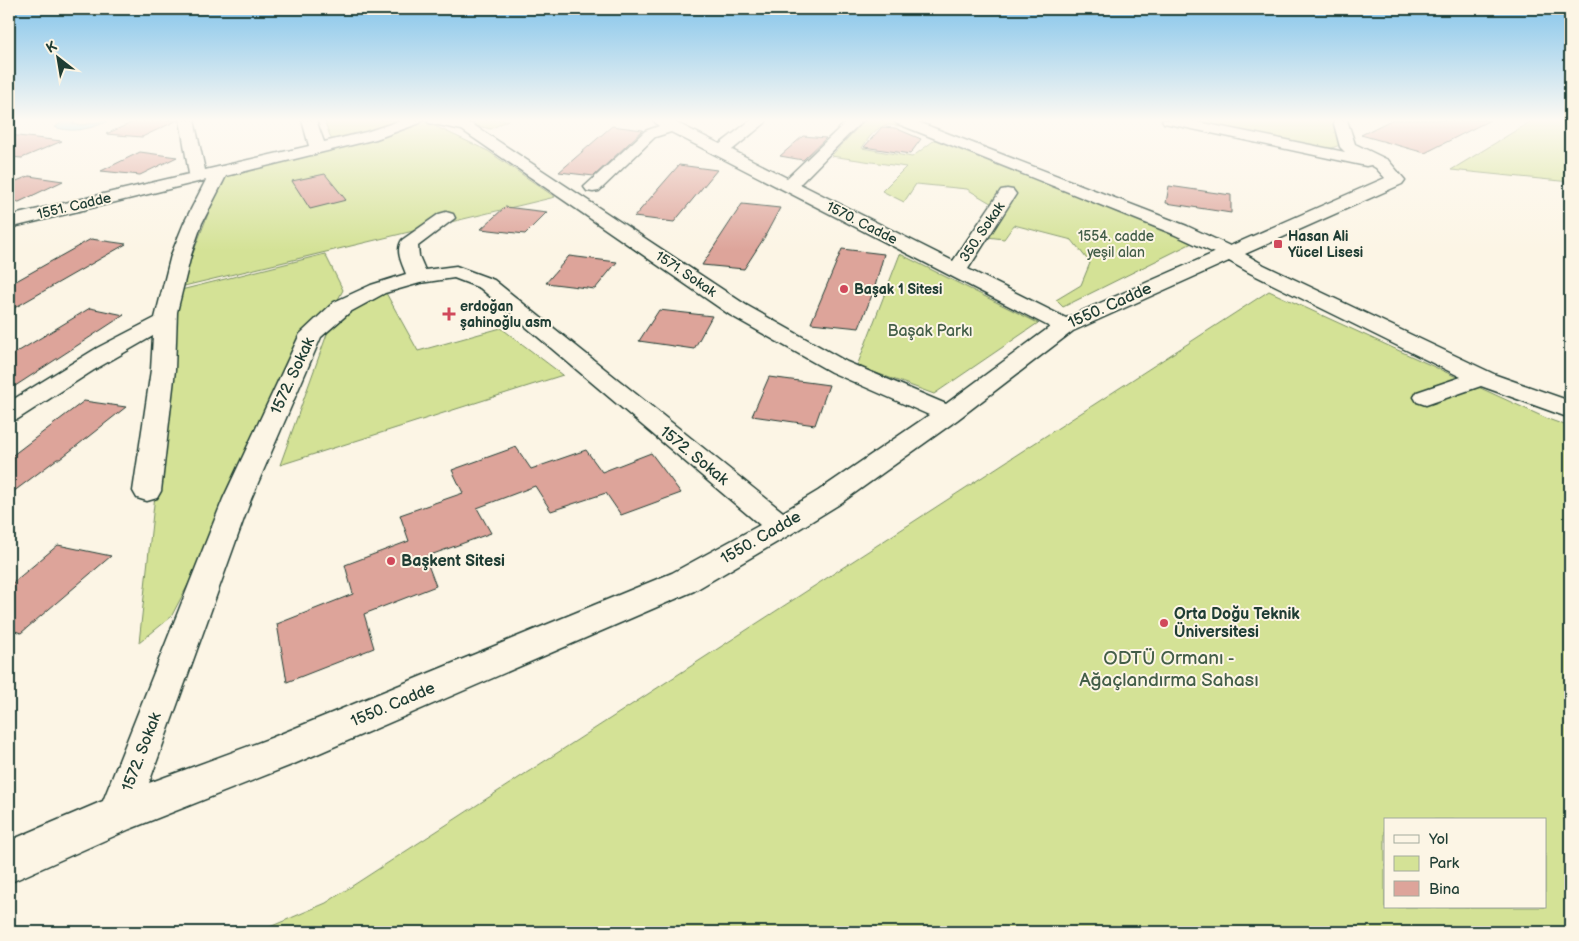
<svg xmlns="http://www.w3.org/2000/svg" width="1579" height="941" viewBox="0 0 1579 941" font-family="'Balsamiq Sans',sans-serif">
<rect width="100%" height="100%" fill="#fcf5e5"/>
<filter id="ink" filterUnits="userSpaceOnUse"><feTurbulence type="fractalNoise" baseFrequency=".02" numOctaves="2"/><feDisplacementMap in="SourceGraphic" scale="10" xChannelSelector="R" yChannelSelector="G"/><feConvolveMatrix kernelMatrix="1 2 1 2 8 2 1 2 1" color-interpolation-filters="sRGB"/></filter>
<g filter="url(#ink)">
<!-- green -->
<path fill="#d4e296" stroke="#7a9065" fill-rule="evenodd" d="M324 120H400L384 128 332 141Z
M449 120H508L491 129Z
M865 120H891L904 125C898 127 894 125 888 125 876 126 868 139 862 148L912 157 936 139 1194 242 1063 307 1056 300 1081 285 1090 263 1072 240 1014 225 1004 239 979 236 999 208 967 189 916 184 904 202 882 191 906 167 831 156Z
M1184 120H1332L1340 145 1326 150Z
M1533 120H1570V182L1451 170Z
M424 121 488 151 555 197 180 287 223 175Z
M325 254 343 290 171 617 139 643 177 291Z
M900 254 1038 323 934 394 857 366Z
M1269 291 1548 419 1570 427V932H258L326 903ZM1385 820H1545V907H1385Z
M386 293 418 351 501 328 563 375 280 465 331 323Z"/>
<!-- water -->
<path fill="#91dff0" stroke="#639ea5" d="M65 120H79L72 123C85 128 97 120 110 120 94 128 73 134 55 127Z"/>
<!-- building -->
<path fill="#dda49a" stroke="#1f3d34" d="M138 120H178L142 137 106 134Z
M1391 120H1490L1425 153 1361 135Z
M612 126 643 130 594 176 559 172Z
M882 127 895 128 921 139 910 154 864 147Z
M9 135 62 141 22 158 9 157Z
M803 136 826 138 803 160 780 156Z
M140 152 177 157 140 175 101 171Z
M679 165 717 170 674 222 634 217Z
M325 174 346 200 310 209 292 181Z
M29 176 63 181 19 202 9 201V184Z
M1169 186 1231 195V213L1166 203Z
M742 204 780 208 764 238 744 269 702 265Z
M505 207 547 212 525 234 481 229Z
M91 239 126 244 9 311V285Z
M842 249 884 254 874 290 859 328 811 323Z
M569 256 617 262 595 289 546 283Z
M90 308 124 315 9 390V357Z
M659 310 712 316 694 349 639 341Z
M769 377 829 385 815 425 752 416Z
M84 401 126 407 60 459H57L9 495V458Z
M516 447 531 469 586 450 602 472 651 453 681 493 621 515 606 493 551 511 535 486 477 508 491 533 425 557 436 586 364 614 374 648 287 682 277 624 353 594 345 565 409 541 400 515 463 493 452 470Z
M58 545 111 556 21 633 9 629V586Z"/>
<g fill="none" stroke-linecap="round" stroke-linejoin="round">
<!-- minor casing -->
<g stroke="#1f3d34" stroke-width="3">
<path id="minor" d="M180 120H194L205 170 309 146 302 120H316L324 142 366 132 402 120H422L420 123 376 139 226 176 202 223 191 255 177 312 175 370 161 491 157 498 147 501 137 498 133 491 151 370 153 336 94 370 18 419 9 421V402L97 348 155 318 171 255 184 223 206 180 9 228V216L189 174Z
M427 120H453L472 124 746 305 847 362 946 404 1050 327 671 132 655 137 599 191 593 192 587 191 584 187 645 131 659 126 653 120H671L720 144 751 120H767L765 123 732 150 787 178 848 120H863L800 184 953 261 1001 190 1007 189 1013 190 1016 194 968 269 1066 318 1214 253 1173 234 896 123 894 120H913L1187 226 1230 246 1385 178 1376 168 1371 165 1366 166 1169 124 1164 123 1162 120H1188L1345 152 1340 147 1333 120H1347L1355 144 1388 160 1405 180 1402 184 1245 254 1264 265 1496 375 1570 401V418L1481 386 1426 405 1417 402 1414 397 1417 392 1461 377 1250 273 1229 261 1073 331 957 420 838 505 791 534 694 591 294 764 130 829 9 883V841L103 801 223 499 300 334 334 302 371 285 406 274C402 263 395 251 402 240L439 214 446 212 453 214 455 218 418 246 419 256 425 270 456 266 494 280 783 512 818 491 929 415 831 372 730 315 462 130 429 123ZM454 278 480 288 760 525 672 573 271 738 149 783 251 499 321 337 350 312 385 293 420 283Z"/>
</g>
<!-- minor -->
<use href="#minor" fill="#fcf5e5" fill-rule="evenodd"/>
</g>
</g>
<!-- sky -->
<linearGradient id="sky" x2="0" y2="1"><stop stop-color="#85c5eb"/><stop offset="0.48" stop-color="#fefaf3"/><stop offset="1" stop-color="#fefaf3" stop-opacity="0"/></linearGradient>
<rect width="1579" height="251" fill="url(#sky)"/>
<!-- markers -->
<g fill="#d1495b" stroke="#fcf5e5" stroke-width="2">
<rect x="1273" y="239" width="10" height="10" rx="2.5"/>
<circle cx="844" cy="289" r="5"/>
<path d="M446.5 306.5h5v5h5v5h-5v5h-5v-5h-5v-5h5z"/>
<circle cx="391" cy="561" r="5"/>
<circle cx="1164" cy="623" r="5"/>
</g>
<g text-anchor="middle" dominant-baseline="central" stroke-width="4" stroke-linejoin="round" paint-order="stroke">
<!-- far-street labels -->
<g font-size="14" fill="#1f3d34" stroke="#fcf5e5">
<text transform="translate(74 206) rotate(-13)">1551. Cadde</text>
<text transform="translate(862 223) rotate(27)">1570. Cadde</text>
<text transform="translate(982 232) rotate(-56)">350. Sokak</text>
<text transform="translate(686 274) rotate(34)">1571. Sokak</text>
</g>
<!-- far-park labels -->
<g font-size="14" fill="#435e48" stroke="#fcf5e5">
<text x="1116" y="236">1554. cadde<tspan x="1116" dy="16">yeşil alan</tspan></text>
</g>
<!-- far-poi labels -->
<g font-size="14" font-weight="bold" fill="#1f3d34" stroke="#fcf5e5" text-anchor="start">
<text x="1288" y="236">Hasan Ali<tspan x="1288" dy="16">Yücel Lisesi</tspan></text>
<text x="854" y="289">Başak 1 Sitesi</text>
<text x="460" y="306">erdoğan<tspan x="460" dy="16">şahinoğlu asm</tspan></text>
</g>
<!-- street labels -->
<g font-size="16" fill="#1f3d34" stroke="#fcf5e5">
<text transform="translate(1110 306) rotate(-24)">1550. Cadde</text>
<text transform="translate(293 376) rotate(-65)">1572. Sokak</text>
<text transform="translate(694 456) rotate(39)">1572. Sokak</text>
<text transform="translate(761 538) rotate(-30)">1550. Cadde</text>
<text transform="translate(393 705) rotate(-23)">1550. Cadde</text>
<text transform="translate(142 752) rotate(-69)">1572. Sokak</text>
</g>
<!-- park labels -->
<g font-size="16" fill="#435e48" stroke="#fcf5e5">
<text x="930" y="331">Başak Parkı</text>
</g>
<!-- poi labels -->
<g font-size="16" font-weight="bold" fill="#1f3d34" stroke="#fcf5e5" text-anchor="start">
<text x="401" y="561">Başkent Sitesi</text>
<text x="1174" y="614">Orta Doğu Teknik<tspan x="1174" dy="18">Üniversitesi</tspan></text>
</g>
<!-- near-park labels -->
<g font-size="19" fill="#435e48" stroke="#fcf5e5">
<text x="1169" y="658">ODTÜ Ormanı -<tspan x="1169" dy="22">Ağaçlandırma Sahası</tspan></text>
</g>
</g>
<!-- margin -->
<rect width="1579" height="941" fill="none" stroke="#fcf5e5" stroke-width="30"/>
<rect x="15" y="15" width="1549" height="911" fill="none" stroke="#1f3d34" stroke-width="2" filter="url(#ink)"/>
<!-- legend -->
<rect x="1384" y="818" width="162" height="90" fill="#fcf5e5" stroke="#a4ab9e"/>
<rect x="1394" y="835" width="25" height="8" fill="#fcf5e5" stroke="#a4ab9e"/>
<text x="1429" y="844" font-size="15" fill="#1f3d34">Yol</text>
<rect x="1394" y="856" width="25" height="15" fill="#d4e296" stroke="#a4ab9e"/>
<text x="1429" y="868" font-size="15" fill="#1f3d34">Park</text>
<rect x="1394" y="881" width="25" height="15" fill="#dda49a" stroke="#a4ab9e"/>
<text x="1429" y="894" font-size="15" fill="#1f3d34">Bina</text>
<!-- north arrow -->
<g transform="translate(58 58) rotate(329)" stroke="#fcf5e5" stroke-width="4" paint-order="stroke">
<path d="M0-4L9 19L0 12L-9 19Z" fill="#1f3d34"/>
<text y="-8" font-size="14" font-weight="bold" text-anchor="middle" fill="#1f3d34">K</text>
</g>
</svg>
